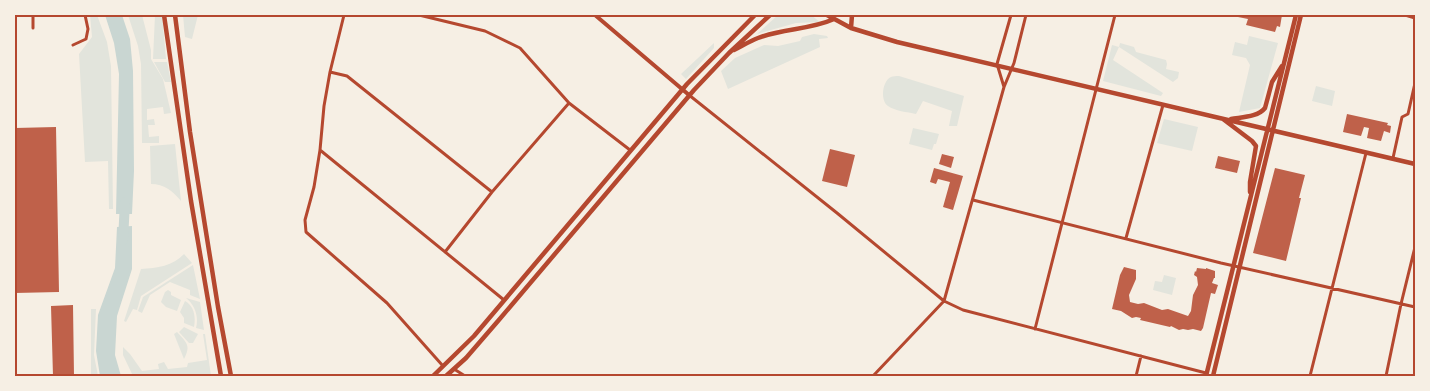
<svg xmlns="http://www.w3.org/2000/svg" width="1430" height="391" viewBox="0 0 1430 391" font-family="Raleway,sans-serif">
<rect width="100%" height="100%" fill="#f6efe4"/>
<!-- green -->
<path fill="#e2e4dc" d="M90 15H97L107 42 111 66 113 209H109L108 161 85 162 79 54 92 37Z
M128 15H142L151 50V59L163 79 171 113 164 114 163 107 147 109V120L154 119 155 125H148L149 137 159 136V143H142L141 64 138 46Z
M155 15H162L166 59H153Z
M183 15H198L192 39 185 37Z
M778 15H811L820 22 796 23 757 34Z
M814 34 827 36 828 38 819 39 820 47 728 89 721 71 735 58 764 45 778 46 800 41 802 37Z
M1249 36 1278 43 1260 108 1239 112 1250 65 1246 58 1232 55 1235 42 1247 45Z
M714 43V48L686 79 681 74Z
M1120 43 1134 47 1136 52 1166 60 1167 64 1166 69 1179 72 1178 78 1173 82 1119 47 1113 60 1163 93 1161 96 1103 81 1112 45 1119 47Z
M154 62H167L171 82H165Z
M899 76 964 96 957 126H949L952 111 923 101 916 114C907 112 895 111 888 106 880 101 882 81 891 77 893 76 896 76 899 76Z
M1316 86 1335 91 1332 106 1312 101Z
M1164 119 1198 127 1192 151 1157 143Z
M913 128 939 134 936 144H934L932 150 909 144Z
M175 144 181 201C173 191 164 184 151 184L150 146Z
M184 254 192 263 141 296 137 310 133 309 126 322 124 321 141 269C157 268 173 266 184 254Z
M193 265 200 299 190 295V290L170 282 150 295 142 313 138 311 143 297Z
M1164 275 1176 278 1172 295 1153 290 1155 281 1162 282Z
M168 290 171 292V295L181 300 177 311 166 307 161 302 165 292Z
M186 298 200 302 204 330 196 328C199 317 195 305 186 298Z
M185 301C194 306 196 316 194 327L184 323V318L180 312Z
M91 309H96L94 355 98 376H91Z
M184 327 198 334 193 343H189L179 332Z
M177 332C187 343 191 345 184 359L174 334Z
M203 334H205L211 376H133L123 355V347L130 354 142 371 159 369 158 364 164 362 168 369 187 367 188 363 207 360Z"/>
<!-- water -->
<path fill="#c9d6d2" d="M105 15H122L130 39 133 71 134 171 132 214H116L119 74 114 43Z
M132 226V269L117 316 115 355 121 376H100L96 351 98 315 115 268 117 227Z"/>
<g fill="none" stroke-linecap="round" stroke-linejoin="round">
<!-- river -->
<path stroke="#c9d6d2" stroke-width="10" d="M123 240 125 202"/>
</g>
<!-- building -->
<path fill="#bf614a" d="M1239 15H1282L1280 27 1277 26 1275 32 1246 25 1248 19 1238 17Z
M1347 114 1388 123 1387 125 1391 126 1390 133 1384 131 1381 141 1367 138 1369 128 1364 127 1361 136 1343 132Z
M56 127 59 292 15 293V128Z
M830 149 855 155 847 187 822 181Z
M942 154 954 157 951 168 939 164Z
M1218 156 1240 161 1237 173 1215 168Z
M934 168 963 176 953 210 943 207 950 182 938 179 936 184 930 182Z
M1275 168 1305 175 1299 198H1301L1286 261 1253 253Z
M1124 267 1136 270V279L1129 295 1130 302 1138 304 1144 303 1162 310 1168 309 1188 316 1191 311 1193 295 1198 285 1197 277 1194 275 1195 271 1196 272 1197 268 1206 269V268L1215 271V278H1214L1212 283 1218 285 1215 294 1211 293 1203 328 1201 331 1193 329 1188 330 1183 329 1179 330 1171 326 1170 327 1140 320 1141 318 1136 317 1132 318 1121 311 1112 309 1120 275Z
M73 305 74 376H53L51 306Z"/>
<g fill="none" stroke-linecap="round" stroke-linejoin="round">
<!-- minor -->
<path stroke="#b5482f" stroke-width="3" d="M344 15 330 72 324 106 320 150 314 187 305 220 306 232 387 303 443 366
M419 15 485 31 520 48 569 103 630 150
M1405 15 1415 18
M33 28V15
M73 45 86 39 88 29 85 15
M330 72 347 76 492 192
M1004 87 997 64 1011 15
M689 95 837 213 944 301 963 310 1206 373
M320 150 504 300
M1393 158 1402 117 1408 114 1415 83
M973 200 1221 263 1415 307
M1126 238 1163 105
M445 252 492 192 569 103
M1035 329 1115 15
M454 369 465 376
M481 376H486
M873 376 944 301 1004 87 1014 63 1026 15
M1136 376 1141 356
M1310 376 1366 153
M1386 376 1401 304 1415 247"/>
<!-- tertiary -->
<path stroke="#b5482f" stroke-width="4" d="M595 15 689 95"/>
<!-- secondary -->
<path stroke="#b5482f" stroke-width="4.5" d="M827 15 851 28 897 42 1415 164
M851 28 852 15
M734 50C742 46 750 41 758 38 783 28 810 30 834 19
M1223 119 1252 141 1256 146 1250 182V192
M1231 119C1242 117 1258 117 1265 108L1272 82 1282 66
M433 376 474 336 687 84 755 15
M446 376 466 358 498 321 694 90 729 53 770 15
M1206 376 1296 15
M1213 376 1301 15"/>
<!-- primary -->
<path stroke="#b5482f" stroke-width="4.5" d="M164 15 191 201 221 376
M175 15 190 132 218 307 231 376"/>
</g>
<!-- border -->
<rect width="1430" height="391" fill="none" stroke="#f6efe4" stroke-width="32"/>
<rect x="16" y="16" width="1398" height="359" fill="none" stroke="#b5482f" stroke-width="2"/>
</svg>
